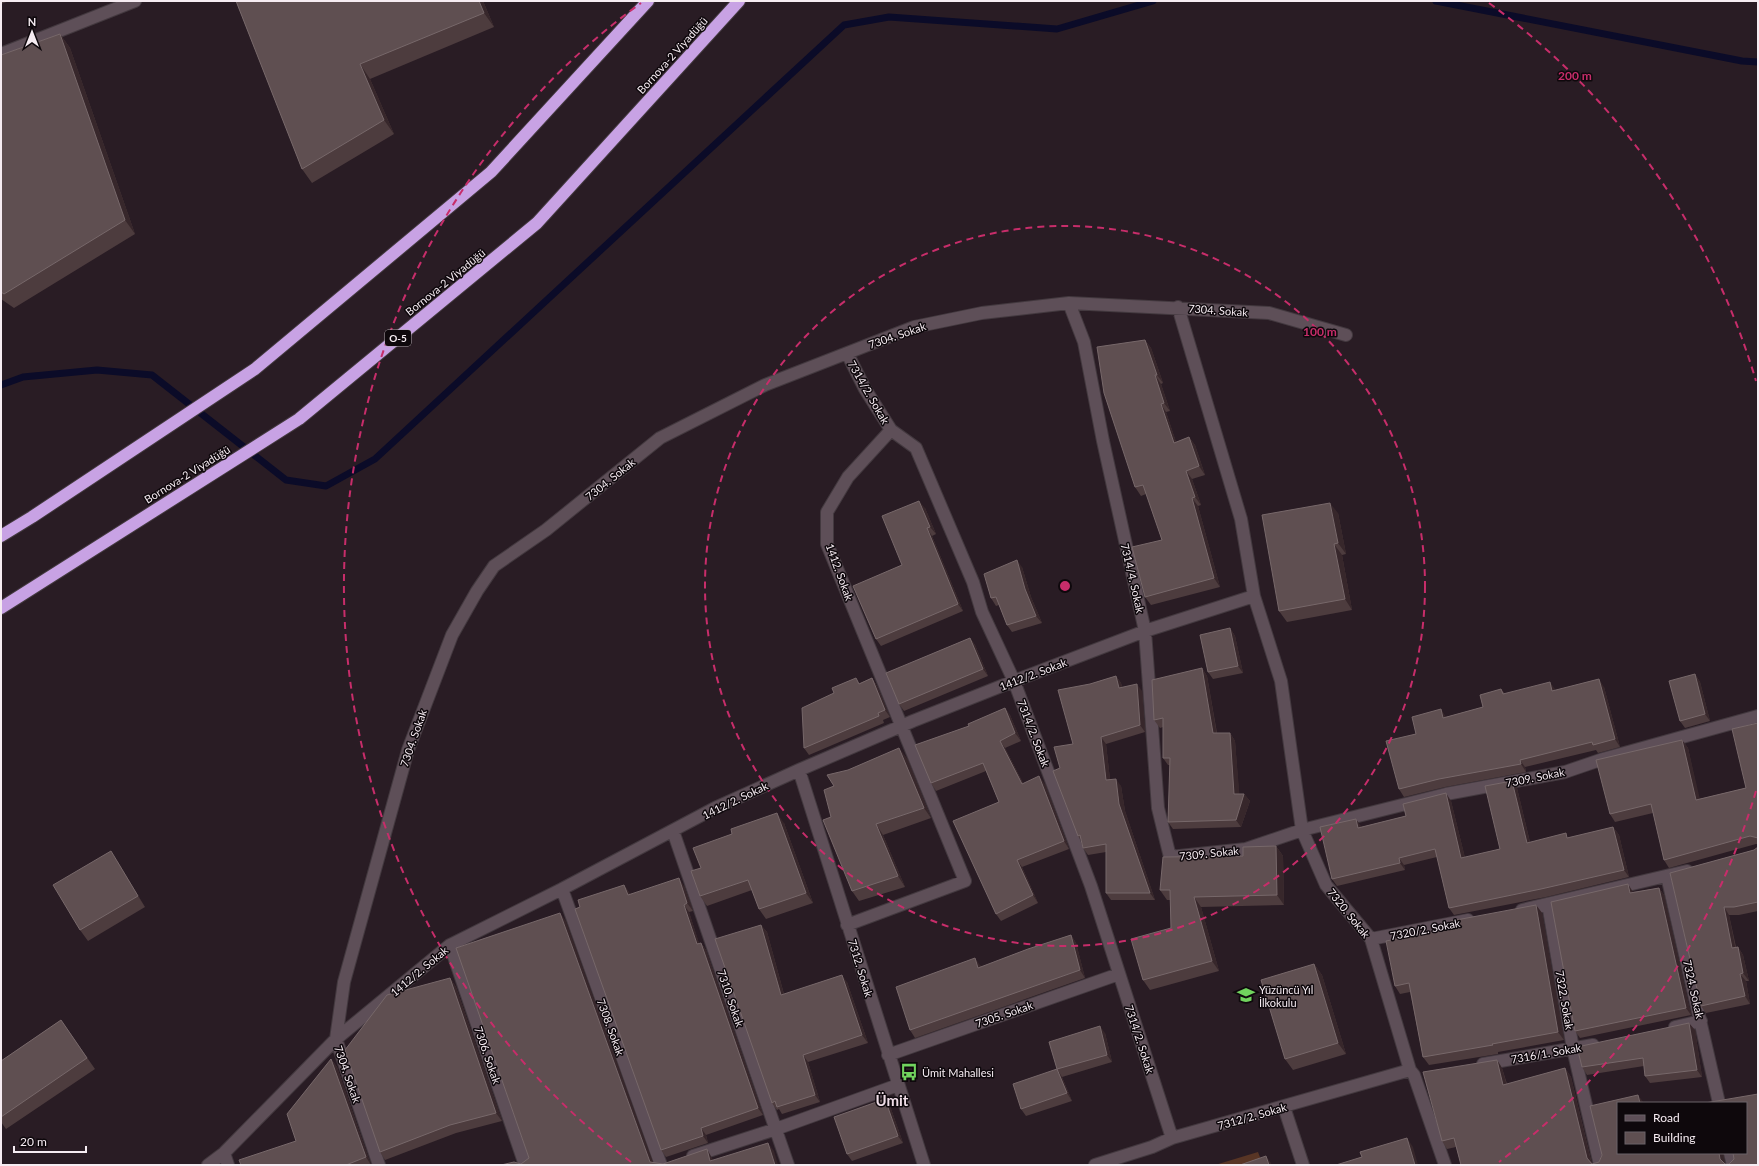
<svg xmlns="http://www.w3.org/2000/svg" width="1759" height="1166" font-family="Lato,sans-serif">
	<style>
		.green { fill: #583525 }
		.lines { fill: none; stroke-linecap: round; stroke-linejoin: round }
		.stream { stroke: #0b0b28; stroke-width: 7 }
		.minor-casing { stroke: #43393f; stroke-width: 14 }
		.highway-casing { stroke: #43393f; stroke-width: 14 }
		.minor { stroke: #5e4f58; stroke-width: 12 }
		.highway { stroke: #c8a2e4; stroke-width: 12 }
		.wall { fill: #4d3c3e }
		.shaded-wall { fill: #37272b }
		.building { fill: #5f4f51; stroke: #77686a }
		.ring { fill: none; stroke: #c72d6a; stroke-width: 2; stroke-dasharray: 7 5 }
		.labels { text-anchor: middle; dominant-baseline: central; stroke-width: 3; stroke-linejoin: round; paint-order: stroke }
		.shield { fill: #0e080c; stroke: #b0a8ad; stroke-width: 1 }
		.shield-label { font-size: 10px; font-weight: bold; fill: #f6ecf2 }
		.street-label { font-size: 11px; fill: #f6ecf2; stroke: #0e080c }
		.poi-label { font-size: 11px; fill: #f6ecf2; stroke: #0e080c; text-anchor: start }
		.district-label { font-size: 15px; font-weight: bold; fill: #efdde7; stroke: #0e080c }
		.centre { fill: #c72d6a; stroke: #0e080c; stroke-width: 2 }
		.ring-label { font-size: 12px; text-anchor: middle; font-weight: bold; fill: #c72d6a; stroke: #0e080c; stroke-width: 3; stroke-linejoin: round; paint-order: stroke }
	</style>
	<rect width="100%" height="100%" fill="#291c24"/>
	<path class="green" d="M1258 1152 1263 1165H1215Z"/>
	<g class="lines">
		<path class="stream" d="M1436 1 1742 61 1758 62
			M1 385 23 377 97 370 152 375 286 480 326 486 375 459 844 25 889 17 1057 29 1153 1"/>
		<g class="minor-casing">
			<path id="minor" d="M1 54 135 1
				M1069 303 1084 342 1103 441 1145 631 1158 808 1170 857 1246 849 1302 830 1446 794 1565 772 1603 759 1758 716
				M1178 307 1241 519 1254 596
				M847 353 865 389 891 430 916 448 973 582 982 612 1014 681 1091 886 1172 1138
				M799 770 924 1165
				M673 831 788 1165
				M1667 876 1719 1103
				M562 889 661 1165
				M1548 904 1573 1049 1600 1165
				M1522 910 1687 871
				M847 925 965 881 827 544V512L848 477 891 430
				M1371 939 1468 920
				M450 945 525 1165
				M1675 1027 1701 1021
				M888 1055 1119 974
				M1483 1064 1593 1045
				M1284 1107 1303 1165
				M224 1153 228 1165
				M1730 1153 1733 1165
				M693 1156 776 1129 898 1085
				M208 1165 224 1153 336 1039 450 945 562 889 715 808 799 770 913 721 1014 681 1145 631 1254 596 1281 681 1302 830 1326 885 1371 939 1410 1070 1414 1075 1445 1165
				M379 1165 336 1039 344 982 408 750 452 635 477 591 494 566 546 530 660 438 765 385 914 327 982 313 1069 303 1269 313 1346 335
				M1095 1165 1152 1147 1172 1138 1410 1070"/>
		</g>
		<g class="highway-casing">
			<path id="highway" d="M1 536 32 517 255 369 491 172 648 1
				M1 608 299 419 537 223 739 1"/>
		</g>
		<use href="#minor" class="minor"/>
		<use href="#highway" class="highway"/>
	</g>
	<path class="wall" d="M1 1H9L1 4Z
		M236 1H483L494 27 370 79 394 134 312 183 302 169Z
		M60 34 70 48 135 234 14 308 1 299V55Z
		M1145 340 1151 348 1163 383 1161 384 1170 411 1166 412 1176 442 1189 437 1195 445 1205 475 1192 479 1201 505 1198 506 1220 587 1151 605 1145 597 1162 540 1146 494 1141 496 1135 487Z
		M925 508 936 534 932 536 963 611 881 646 876 639 902 565Z
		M1338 513 1346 554 1342 555 1352 610 1287 622 1279 611Z
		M1022 567 1031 597 1042 623 1012 632 1007 625 999 605 996 606 991 598Z
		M1230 628 1235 636 1243 673 1213 679 1208 672Z
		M970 638 975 645 988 676 904 711 899 704Z
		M1202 668 1207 676 1217 733H1230L1235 741 1239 794H1244L1250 801 1241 827 1173 829 1168 822 1170 765H1168L1163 758V727L1160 728 1154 720Z
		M1695 674 1700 682 1710 721 1685 728 1680 721Z
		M1116 676 1121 683 1122 687 1142 691 1145 732 1106 744 1110 780 1121 786 1125 811 1155 900H1111L1106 893V852L1088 855 1083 848 1081 840 1078 836 1060 768 1073 744 1090 684Z
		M872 678 877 686 890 717 883 720 884 723 809 755 804 748 860 683Z
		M1604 687 1620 747 1598 753 1596 750 1525 767 1526 772 1445 787 1404 797 1399 789 1416 734 1446 717 1483 707 1501 689 1505 694 1555 689V691Z
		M1005 708 1010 715 1021 741 1005 748 1023 783 1045 784 1069 849 1022 867 1038 903 1001 921 996 914 999 802 986 771 936 791 931 783 969 726Z
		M1758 723V844H1756L1669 868 1664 860 1653 813 1615 822 1610 814 1682 740 1688 748 1699 799 1746 788Z
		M907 758 931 818 883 835 905 887 859 901 852 891 831 817Z
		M1512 781 1517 788 1530 842 1569 838 1613 827 1619 835 1629 877 1546 897 1454 915 1449 908 1437 857 1404 865 1405 870 1337 886 1332 879 1361 826V827L1406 816 1451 801 1465 858 1500 849Z
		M784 823 813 903 766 919 759 909 752 890 707 906 700 896 701 868Z
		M1276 846 1283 856 1284 905 1201 907 1219 971 1150 990 1143 980 1171 928V900H1167L1160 890 1243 856Z
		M1758 847V911L1739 915H1729L1736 947H1738L1743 955 1749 981H1746L1750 1004 1706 1013 1701 1006 1670 873 1754 850Z
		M118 862 145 907 88 941 80 930Z
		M624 885 630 894 684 886 693 911 689 912 699 944 701 943 706 950 763 1115 706 1135 708 1143 666 1157 661 1150 580 907Z
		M1659 888 1664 895 1691 1015 1580 1038 1575 1031 1633 892Z
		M1536 905 1542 913 1564 1040 1498 1052V1054L1429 1065 1423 1057 1410 992 1400 994 1395 986 1453 928Z
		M761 925 767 932 784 994 847 982 868 1043 808 1062 820 1102 782 1114 779 1109 777 1110 772 1103Z
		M1071 935 1076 943 1085 978 915 1038 910 1030 980 965 981 967Z
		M1314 964 1322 975 1346 1054 1293 1070 1285 1059Z
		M450 978 456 987 502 1121 456 1133 385 1160 380 1152Z
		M61 1020 95 1069 6 1129 1 1122V1061Z
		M1695 1030 1702 1077 1650 1083 1645 1076 1644 1066 1587 1075 1582 1067Z
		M1105 1033 1112 1062 1062 1077 1072 1101 1026 1116 1021 1109 1057 1069Z
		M331 1059 337 1067 371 1165H241L296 1141Z
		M1497 1060 1502 1068 1507 1084 1565 1068 1571 1077 1592 1164 1599 1162 1618 1103 1723 1153 1725 1164H1729L1734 1159 1758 1165H1461L1456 1147 1447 1149 1442 1141Z
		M890 1106 903 1143 852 1161 847 1154Z"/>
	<path class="shaded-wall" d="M479 1H483L494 27 484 13Z
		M60 34 70 48 135 234 125 220Z
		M360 64 370 79 394 134 384 120Z
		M1145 340 1151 348 1163 383 1157 375Z
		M1155 375 1161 384 1170 411 1164 403Z
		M1161 404 1166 412 1179 451 1174 443Z
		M1189 437 1195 445 1205 475 1199 466Z
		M1186 471 1192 479 1201 505 1195 497Z
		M1192 498 1198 506 1220 587 1214 578Z
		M919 501 925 508 936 534 930 527Z
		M1330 503 1338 513 1346 554 1338 543Z
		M927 528 932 536 963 611 958 604Z
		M1334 544 1342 555 1352 610 1345 599Z
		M1017 560 1022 567 1031 597 1042 623 1036 616 1025 589Z
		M1230 628 1235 636 1243 673 1238 666Z
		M970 638 975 645 988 676 983 669Z
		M1202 668 1207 676 1218 741 1213 733Z
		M1695 674 1700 682 1710 721 1705 714Z
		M1116 676 1121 683 1124 695 1119 688Z
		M872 678 877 686 890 717 885 710Z
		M1599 679 1604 687 1620 747 1615 739Z
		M1550 682 1555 689 1557 699 1552 691Z
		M1137 684 1142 691 1145 732 1140 725Z
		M1005 708 1010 715 1021 741 1015 733Z
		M1441 709 1446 717 1448 725 1443 718Z
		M1230 733 1235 741 1240 801 1234 794Z
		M1101 737 1106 744 1111 788 1106 780Z
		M1682 740 1688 748 1702 808 1696 800Z
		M1000 741 1005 748 1027 791 1022 784Z
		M899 748 907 758 931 818 924 808Z
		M1520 760 1525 767 1526 772 1521 764Z
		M1039 776 1045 784 1069 849 1064 841Z
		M1116 779 1121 786 1125 811 1155 900 1150 893 1119 804Z
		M1512 781 1517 788 1532 851 1527 843Z
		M1446 793 1451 801 1467 866 1461 858Z
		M1244 794 1250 801 1241 827 1236 820Z
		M777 813 784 823 813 903 806 893Z
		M1356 819 1361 826 1363 835 1358 828Z
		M876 824 883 835 905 887 898 876Z
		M1613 827 1619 835 1629 877 1624 870Z
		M1276 846 1283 856 1284 905 1277 895Z
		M111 851 118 862 145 907 138 896Z
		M1399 858 1404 865 1405 870 1400 863Z
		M1017 860 1022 867 1038 903 1033 895Z
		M679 878 684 886 693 911 687 903Z
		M1628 884 1633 892 1635 900 1630 893Z
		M624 885 629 892 633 902 628 895Z
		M1659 888 1664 895 1691 1015 1686 1008Z
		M1194 897 1201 907 1219 971 1212 961Z
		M684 905 689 912 702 952 697 944Z
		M1536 905 1542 913 1564 1040 1558 1032Z
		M1724 907 1729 915 1737 956 1732 948Z
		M560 913 566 921 654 1165 650 1162Z
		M761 925 767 932 786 1002 781 995Z
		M1071 935 1076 943 1085 978 1080 970Z
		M701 943 706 950 763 1115 758 1108Z
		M1738 947 1743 955 1749 981 1743 973Z
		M975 958 980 965 983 976 978 968Z
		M1314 964 1322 975 1346 1054 1338 1043Z
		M1740 974 1746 981 1750 1004 1745 996Z
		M842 975 847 982 868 1043 862 1035Z
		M450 978 456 987 502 1121 496 1113Z
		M1689 1023 1695 1030 1702 1077 1697 1070Z
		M1100 1026 1105 1033 1112 1062 1107 1055Z
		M803 1055 808 1062 820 1102 815 1095Z
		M331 1059 337 1067 371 1165 366 1157Z
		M1497 1060 1502 1068 1509 1093 1503 1085Z
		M1565 1068 1571 1077 1592 1165 1587 1158Z
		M1057 1069 1062 1077 1072 1101 1067 1093Z
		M1638 1095 1644 1103H1640Z
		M885 1099 890 1106 903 1143 898 1136Z
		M701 1128 706 1135 708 1143 703 1136Z
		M1407 1138 1413 1147 1418 1165H1415Z
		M768 1143 774 1151 778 1165H775Z
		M707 1149 712 1158 715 1165 710 1161Z
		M1719 1153H1723L1725 1165 1720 1159Z
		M1266 1156 1271 1163V1165H1269Z"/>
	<path class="building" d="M236 1H479L484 13 360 64 384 120 302 169Z
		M60 34 125 220 4 294 1 292V55Z
		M1145 340 1157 375H1155L1164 403 1161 404 1174 443 1189 437 1199 466 1186 471 1195 497 1192 498 1214 578 1145 597 1132 547 1162 540 1143 485 1135 487 1104 393 1097 347Z
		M919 501 930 527 927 528 958 604 876 639 853 586 902 565 882 516Z
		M1330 503 1338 543 1334 544 1345 599 1279 611 1262 515Z
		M1017 560 1025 589 1036 616 1007 625 996 597 991 598 984 574Z
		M1230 628 1238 666 1208 672 1200 635Z
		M970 638 983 669 899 704 886 673Z
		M1202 668 1213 733H1230L1234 794H1244L1236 820 1168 822 1170 758H1163V718L1154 720 1152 680Z
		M1695 674 1705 714 1680 721 1669 681Z
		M1116 676 1119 688 1137 684 1140 725 1101 737 1106 780 1116 779 1119 804 1150 893H1106V844L1083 848 1080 835 1078 836 1053 771 1060 768 1054 747 1073 744 1058 690 1090 684Z
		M856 678 859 684 872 678 885 710 878 713 879 716 804 748 802 708 834 693 832 688Z
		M1599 679 1615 739 1593 745 1592 742 1520 760 1521 764 1439 779 1399 789 1386 741 1416 734 1412 717 1441 709 1443 718 1483 707 1480 695 1501 689 1503 694 1550 682 1552 691Z
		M1005 708 1015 733 1000 741 1022 784 1039 776 1064 841 1017 860 1033 895 996 914 953 821 999 802 983 763 931 783 915 745 969 726 968 724Z
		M1758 723V838L1750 836 1664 860 1651 804 1610 814 1596 760 1682 740 1696 800 1746 788 1732 729Z
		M899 748 924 808 876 824 898 876 852 891 823 820 831 817 824 790 834 786 827 775 848 770Z
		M1512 781 1527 843 1566 833 1567 838 1613 827 1624 870 1541 889 1449 908 1435 849 1399 858 1400 863 1332 879 1320 827 1356 819 1358 828 1406 816 1403 804 1446 793 1461 858 1500 849 1485 786Z
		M777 813 806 893 759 909 748 880 700 896 691 871 701 868 693 848 732 834 731 829Z
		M1276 846 1277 895 1194 897 1212 961 1143 980 1131 939 1171 928 1170 890H1160L1163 857 1243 856V847Z
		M1758 847V902L1734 907H1724L1732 948 1738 947 1743 973 1740 974 1745 996 1701 1006 1670 873 1754 850Z
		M111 851 138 896 80 930 53 885Z
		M679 878 687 903 684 905 697 944 701 943 758 1108 701 1128 703 1136 661 1150 575 909 580 907 578 900 624 885 628 895Z
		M1628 884 1630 893 1659 888 1686 1008 1575 1031 1551 902Z
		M1536 905 1558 1032 1492 1044 1493 1045 1423 1057 1409 983 1395 986 1386 941 1453 928 1451 921Z
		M560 913 650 1162 663 1164 707 1149 710 1161 768 1143 775 1165H501L514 1162 521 1164 529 1158 456 948Z
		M761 925 781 995 842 975 862 1035 803 1055 815 1095 777 1107 775 1101 772 1103 715 939Z
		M1071 935 1080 970 910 1030 896 987 975 958 978 968 1028 949Z
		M1314 964 1338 1043 1285 1059 1261 980Z
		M450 978 496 1113 450 1125 380 1152 345 1050 387 995Z
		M61 1020 87 1058 1 1117V1061Z
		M1689 1023 1697 1070 1645 1076 1643 1058 1582 1067 1577 1047Z
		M1100 1026 1107 1055 1057 1069 1049 1042Z
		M331 1059 366 1157 346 1165H241L239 1160 296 1141 287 1114Z
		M1497 1060 1503 1085 1565 1068 1587 1158 1592 1164 1599 1162 1602 1155 1590 1106 1638 1095 1640 1103H1618V1153H1719L1720 1159 1725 1164H1729L1734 1159 1733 1153H1746V1103H1705L1758 1094V1165H1461L1454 1138 1442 1141 1423 1072Z
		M1057 1069 1067 1093 1021 1109 1013 1084Z
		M885 1099 898 1136 847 1154 834 1117Z
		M1407 1138 1415 1165H1336L1362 1157 1360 1152Z
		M1266 1156 1269 1165H1240Z"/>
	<g class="ring">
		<circle cx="1065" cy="586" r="360"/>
		<path d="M1756 791A721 721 0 0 1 1499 1162M631 1162A721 721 0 0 1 641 3M1489 3A721 721 0 0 1 1756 381"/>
	</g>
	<defs>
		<g id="school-bare" transform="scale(1.38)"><path d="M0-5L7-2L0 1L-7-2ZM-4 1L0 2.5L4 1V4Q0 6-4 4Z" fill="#71d35e" stroke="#0e080c" stroke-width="2.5" paint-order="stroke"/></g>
		<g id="bus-bare" transform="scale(1.38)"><path d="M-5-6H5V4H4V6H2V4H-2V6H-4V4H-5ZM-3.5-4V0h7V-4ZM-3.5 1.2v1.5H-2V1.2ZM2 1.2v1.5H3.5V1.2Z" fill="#71d35e" stroke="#0e080c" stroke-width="2.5" paint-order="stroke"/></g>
	</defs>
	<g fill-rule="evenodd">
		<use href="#school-bare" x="1246" y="995"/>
		<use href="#bus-bare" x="909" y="1072"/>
	</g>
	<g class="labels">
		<rect class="shield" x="385" y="330" width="26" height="16" rx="3"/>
		<g class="shield-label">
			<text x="398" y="338">O-5</text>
		</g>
		<g class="street-label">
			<text transform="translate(672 55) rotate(-48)">Bornova-2 Viyadüğü</text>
			<text transform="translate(445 282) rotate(-39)">Bornova-2 Viyadüğü</text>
			<text transform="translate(1218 310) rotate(4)">7304. Sokak</text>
			<text transform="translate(897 335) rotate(-19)">7304. Sokak</text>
			<text transform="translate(869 392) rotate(60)">7314/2. Sokak</text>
			<text transform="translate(187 474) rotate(-32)">Bornova-2 Viyadüğü</text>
			<text transform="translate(610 479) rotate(-39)">7304. Sokak</text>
			<text transform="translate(840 572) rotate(70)">1412. Sokak</text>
			<text transform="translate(1133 578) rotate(77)">7314/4. Sokak</text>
			<text transform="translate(1033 674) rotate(-21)">1412/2. Sokak</text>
			<text transform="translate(1034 733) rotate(69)">7314/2. Sokak</text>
			<text transform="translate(413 738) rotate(-71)">7304. Sokak</text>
			<text transform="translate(1535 777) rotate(-11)">7309. Sokak</text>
			<text transform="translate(735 800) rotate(-26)">1412/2. Sokak</text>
			<text transform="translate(1209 853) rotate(-6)">7309. Sokak</text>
			<text transform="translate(1349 913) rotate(51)">7320. Sokak</text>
			<text transform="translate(1425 929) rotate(-11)">7320/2. Sokak</text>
			<text transform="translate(861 968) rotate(73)">7312. Sokak</text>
			<text transform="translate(419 971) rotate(-40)">1412/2. Sokak</text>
			<text transform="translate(1694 989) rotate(77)">7324. Sokak</text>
			<text transform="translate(731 998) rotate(71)">7310. Sokak</text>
			<text transform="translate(1565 1000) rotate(80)">7322. Sokak</text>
			<text transform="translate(1004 1014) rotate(-19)">7305. Sokak</text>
			<text transform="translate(611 1027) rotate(70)">7308. Sokak</text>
			<text transform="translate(1140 1039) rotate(72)">7314/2. Sokak</text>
			<text transform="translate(1546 1053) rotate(-10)">7316/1. Sokak</text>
			<text transform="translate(488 1055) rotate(71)">7306. Sokak</text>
			<text transform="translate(348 1074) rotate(71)">7304. Sokak</text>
			<text transform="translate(1252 1116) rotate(-16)">7312/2. Sokak</text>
		</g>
		<g class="poi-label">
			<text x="1259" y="989">Yüzüncü Yıl<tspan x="1259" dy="13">İlkokulu</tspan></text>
			<text x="922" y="1072">Ümit Mahallesi</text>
		</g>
		<g class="district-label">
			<text x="892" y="1100">Ümit</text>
		</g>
	</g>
	<circle cx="1065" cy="586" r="6" class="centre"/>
	<g class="ring-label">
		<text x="1575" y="80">200 m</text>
		<text x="1320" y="336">100 m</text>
	</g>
	<rect width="1759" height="1166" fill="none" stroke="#f6ecf2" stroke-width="4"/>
	<rect x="1617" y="1102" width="130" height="52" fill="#0e080c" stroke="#6b6368"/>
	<rect x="1625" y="1115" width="20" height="6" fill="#5e4f58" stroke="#6b6368"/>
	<text x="1653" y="1122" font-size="12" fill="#f6ecf2">Road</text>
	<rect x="1625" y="1132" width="20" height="12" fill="#5f4f51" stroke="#6b6368"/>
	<text x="1653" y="1142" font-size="12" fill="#f6ecf2">Building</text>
	<g transform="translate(32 32)" stroke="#0e080c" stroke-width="3" paint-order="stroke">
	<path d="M0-3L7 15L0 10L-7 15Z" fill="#f6ecf2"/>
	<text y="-6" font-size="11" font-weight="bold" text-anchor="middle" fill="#f6ecf2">N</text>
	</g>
	<path d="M14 1146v6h72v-6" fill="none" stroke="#f6ecf2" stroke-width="2"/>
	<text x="20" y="1146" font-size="12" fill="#f6ecf2" stroke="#0e080c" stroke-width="3" paint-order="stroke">20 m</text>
</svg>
